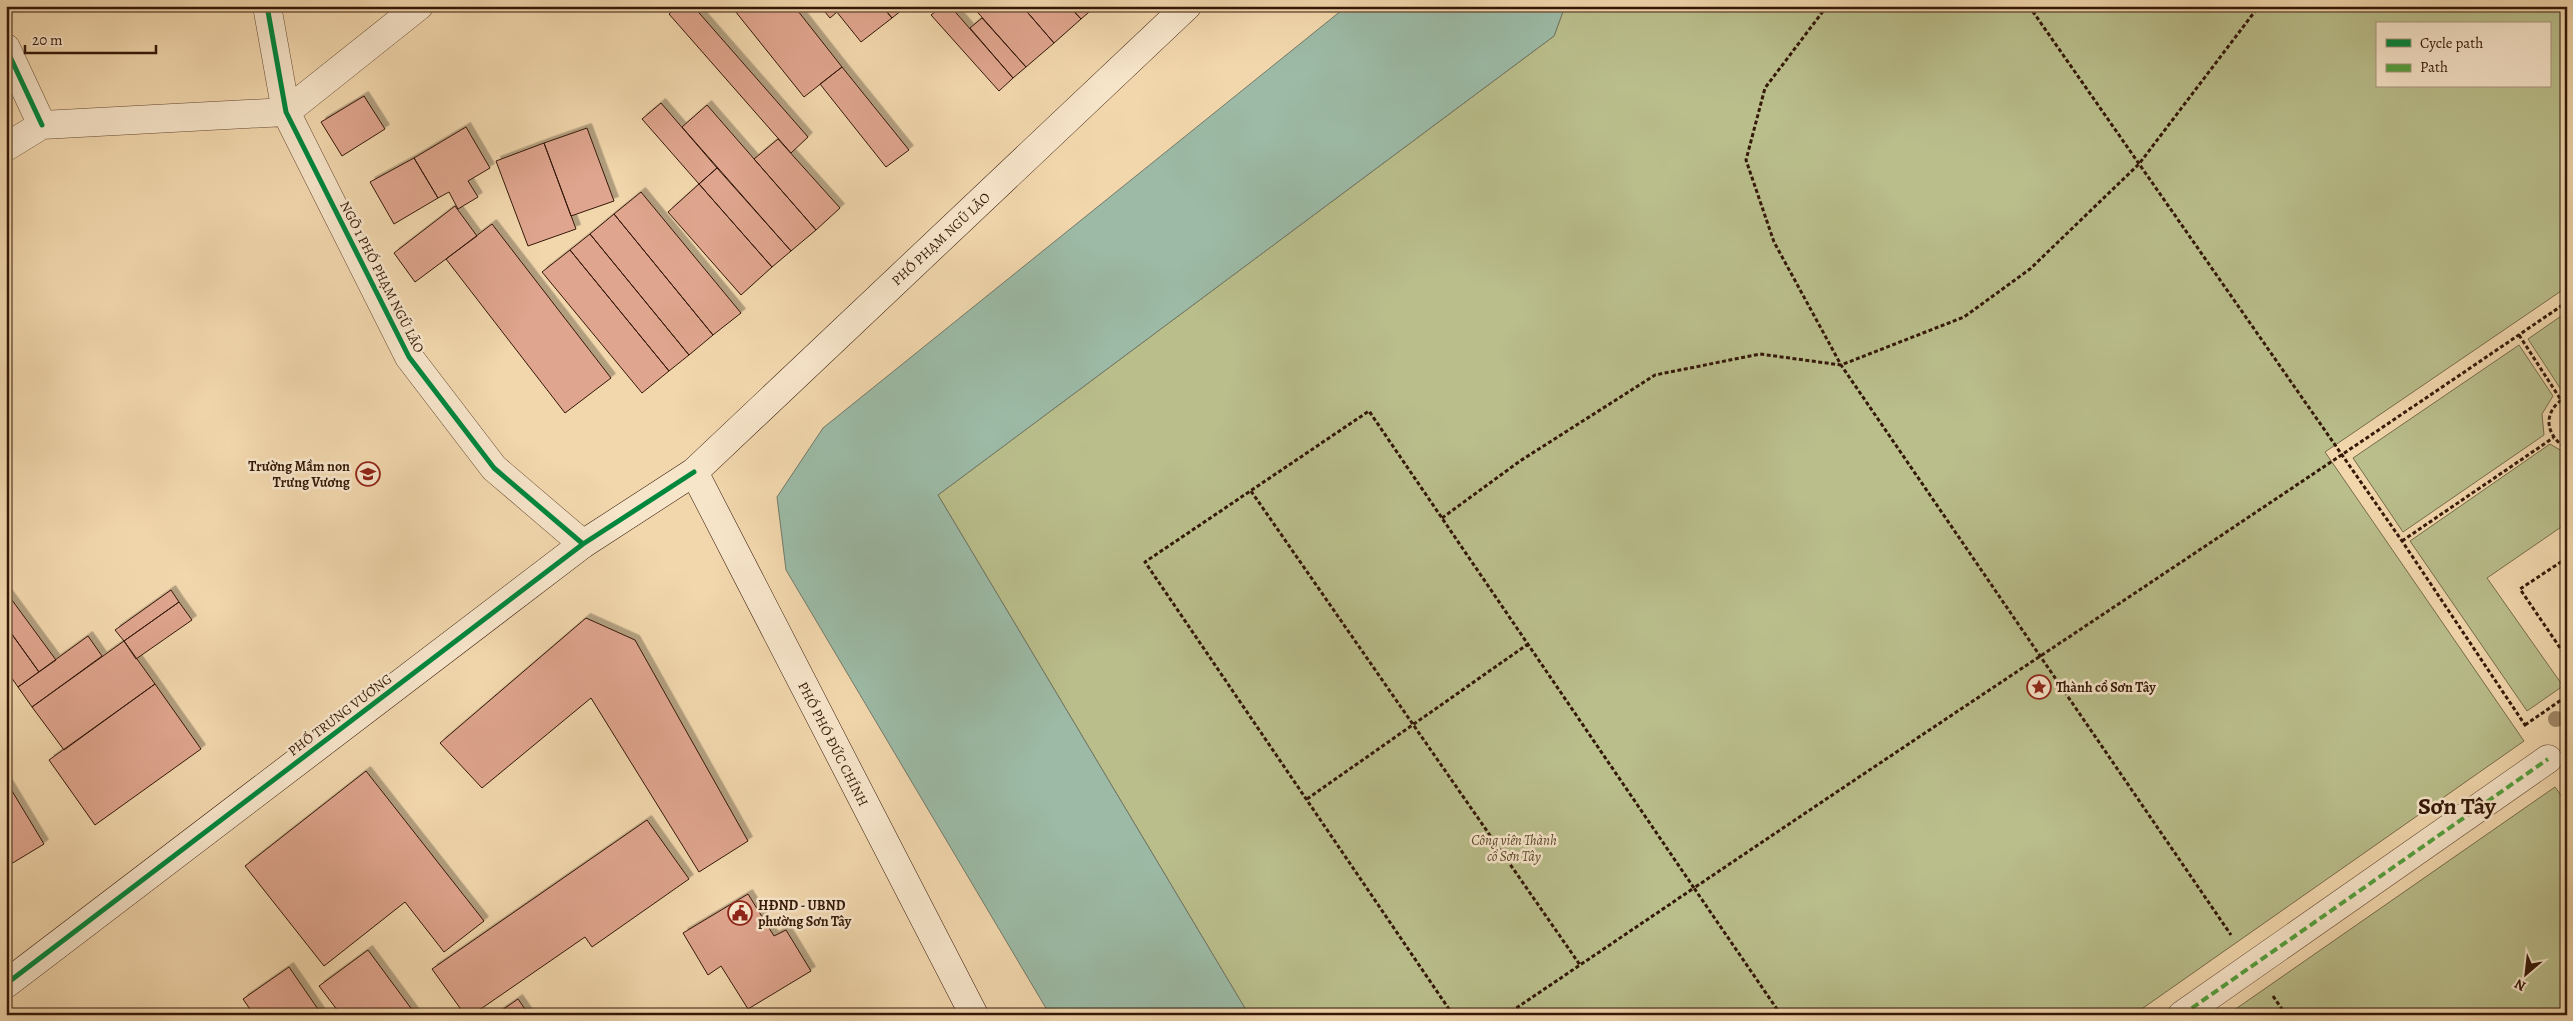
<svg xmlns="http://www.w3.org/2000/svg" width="2573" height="1021" font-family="Alegreya,serif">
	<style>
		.green { fill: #b9be8b; stroke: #766b4a; fill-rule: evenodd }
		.water { fill: #9cbaa6; stroke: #727967 }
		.building { fill: #dfa58e; stroke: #341808; filter: url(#shadow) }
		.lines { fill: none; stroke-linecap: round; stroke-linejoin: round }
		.street-casing { stroke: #644831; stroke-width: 29 }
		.secondary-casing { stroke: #341808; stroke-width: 29 }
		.path { stroke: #341808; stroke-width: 3; stroke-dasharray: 4 2.5; stroke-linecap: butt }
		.street { stroke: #f7e5ca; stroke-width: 28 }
		.secondary { stroke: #f7e5ca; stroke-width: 28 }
		.quiet { stroke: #53a13e; stroke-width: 4; stroke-dasharray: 8 4; stroke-linecap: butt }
		.cycleway-casing { stroke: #f7e5ca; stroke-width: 8 }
		.cycleway { stroke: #00873e; stroke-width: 5 }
		.tree { fill: #a08968 }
		.labels { text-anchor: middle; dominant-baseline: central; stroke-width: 5; stroke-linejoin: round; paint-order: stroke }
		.street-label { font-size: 14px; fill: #341808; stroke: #f7e5ca }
		.poi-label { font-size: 14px; font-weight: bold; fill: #341808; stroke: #f7e5ca; text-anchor: start }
		.park-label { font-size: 14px; font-style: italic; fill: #5c4a2f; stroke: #f7e5ca }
		.town-label { font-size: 24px; font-weight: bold; fill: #341808; stroke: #f7e5ca }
	</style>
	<defs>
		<filter id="shadow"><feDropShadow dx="4.5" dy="-4.5" stdDeviation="0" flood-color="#0004"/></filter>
	</defs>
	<rect width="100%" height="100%" fill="#f2d7ad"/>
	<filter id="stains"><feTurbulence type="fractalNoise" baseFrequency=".004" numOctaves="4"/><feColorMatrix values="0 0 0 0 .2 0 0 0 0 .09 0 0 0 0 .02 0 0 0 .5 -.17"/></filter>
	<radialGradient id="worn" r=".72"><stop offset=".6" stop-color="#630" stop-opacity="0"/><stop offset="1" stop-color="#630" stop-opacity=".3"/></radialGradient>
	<path class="green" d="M1565 6H2567V287L2325 452 2524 741 2133 1015H1249L938 495 1554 36ZM2377 24H2549V86H2377Z
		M2567 312V390L2562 391 2528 339Z
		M2519 345 2553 396 2542 414 2544 435 2403 532 2353 458Z
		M2550 444 2567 454V523L2487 578 2563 686 2527 711 2410 541Z
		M2555 787 2567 804V1015H2227Z"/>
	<path class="water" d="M1347 6H1565L1554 36 938 495 1249 1015H1050L786 570 777 497 823 428Z"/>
	<path class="building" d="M678 6H693L808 137 791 153 669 14Z
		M731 6H794L842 67 804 97Z
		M820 6H832L837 12 830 18Z
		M832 6H882L892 18 861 42Z
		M882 6H907L892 18Z
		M942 6H950L1013 78 999 91 931 15Z
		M972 6H1022L1054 43 1026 67Z
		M1022 6H1069L1081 19 1054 43Z
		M1069 6H1096L1081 19Z
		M982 18 1026 67 1013 78 970 28Z
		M842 67 909 150 886 167 820 84Z
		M364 96 385 129 342 156 321 122Z
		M661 103 717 168 699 184 642 119Z
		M707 105 816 230 791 251 682 127Z
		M466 127 490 168 468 181 478 197 458 209 449 192 438 198 414 158Z
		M587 128 614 201 571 216 544 143Z
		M778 139 840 208 816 230 754 159Z
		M544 143 576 229 528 246 496 161Z
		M414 158 438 198 394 224 370 182Z
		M717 168 791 251 772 267 699 184Z
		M699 184 772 267 741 295 668 212Z
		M641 192 741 313 713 335 614 214Z
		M455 206 477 236 415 282 394 253Z
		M614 214 713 335 689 355 590 234Z
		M492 224 611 378 565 413 446 259Z
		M590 234 689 355 669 371 570 250Z
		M570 250 669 371 642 393 542 272Z
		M171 590 179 602 124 641 115 630Z
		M6 592 56 660 39 672 6 626Z
		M179 602 192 620 136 659 124 641Z
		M586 618 635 640 748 841 699 872 591 698 482 788 440 743Z
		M6 626 39 672 18 687 6 670Z
		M88 636 102 656 32 707 18 687Z
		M124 641 155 684 64 750 32 707Z
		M155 684 201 749 95 825 49 760Z
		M366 771 484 921 444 952 405 902 324 966 245 866Z
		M6 781 44 844 6 867Z
		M647 820 689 879 592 947 585 937 472 1015H465L432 969Z
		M748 894 774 936 786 930 811 971 748 1009 721 966 708 975 683 933Z
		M368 950 416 1015H341L319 986Z
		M289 967 322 1015H254L243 999Z
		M518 999 529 1015H495Z"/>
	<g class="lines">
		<g class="street-casing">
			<path id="street" d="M267 6 286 112 409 357 494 468 583 544
				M6 48 42 125
				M286 112 419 6
				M6 147 42 125 286 112
				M2182 1015 2548 759"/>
		</g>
		<g class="secondary-casing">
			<path id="secondary" d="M694 472 974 1015
				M6 984 583 544 694 472 1187 6"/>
		</g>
		<path class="path" d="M1827 6 1765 88 1746 160 1774 242 1841 365 2231 935
			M2029 6 2402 541 2527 728
			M2519 335 2561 400
			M2567 397C2542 409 2544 436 2567 448
			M1251 491 1580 965
			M1442 518 1520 461 1655 375 1760 354 1841 365 1964 317 2030 269 2139 164 2259 6
			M2402 541 2553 438
			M2567 558 2520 589 2567 658
			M2525 725 2567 696
			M1307 799 1528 644
			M2273 996 2286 1015
			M1453 1015 1145 562 1369 411 1694 888 1506 1015
			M1781 1015 1694 888C1984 692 2278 500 2567 302"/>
		<use href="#street" class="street"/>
		<use href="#secondary" class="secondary"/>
		<path class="quiet" d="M2182 1015 2548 759"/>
		<g class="cycleway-casing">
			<path id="cycleway" d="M267 6 286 112 409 357 494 468 583 544
				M6 48 42 125
				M6 984 583 544 694 472"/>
		</g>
		<use href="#cycleway" class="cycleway"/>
	</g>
	<circle class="tree" cx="2556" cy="719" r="8"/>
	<defs>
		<g id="school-ring" transform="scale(1.25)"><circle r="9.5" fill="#f7e5ca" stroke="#8f2418" stroke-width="1.5"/><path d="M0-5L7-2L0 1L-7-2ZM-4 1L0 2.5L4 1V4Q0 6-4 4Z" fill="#8f2418"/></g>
		<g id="sight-ring" transform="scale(1.25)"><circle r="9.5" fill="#f7e5ca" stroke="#8f2418" stroke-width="1.5"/><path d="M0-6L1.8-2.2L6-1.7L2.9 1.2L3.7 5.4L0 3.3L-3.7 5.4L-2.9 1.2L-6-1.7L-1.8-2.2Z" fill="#8f2418"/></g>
		<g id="civic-ring" transform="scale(1.25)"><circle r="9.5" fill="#f7e5ca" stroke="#8f2418" stroke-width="1.5"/><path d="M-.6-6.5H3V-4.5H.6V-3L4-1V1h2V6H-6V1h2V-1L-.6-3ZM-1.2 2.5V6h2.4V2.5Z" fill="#8f2418"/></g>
	</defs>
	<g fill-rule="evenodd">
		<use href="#school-ring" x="368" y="474"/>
		<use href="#sight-ring" x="2039" y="687"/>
		<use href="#civic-ring" x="740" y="913"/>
	</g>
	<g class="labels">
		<g class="street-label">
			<text transform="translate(941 239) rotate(-43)">PHỐ PHẠM NGŨ LÃO</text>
			<text transform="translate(382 277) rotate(63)">NGÕ 1 PHỐ PHẠM NGŨ LÃO</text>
			<text transform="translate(340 715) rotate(-37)">PHỐ TRƯNG VƯƠNG</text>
			<text transform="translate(833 744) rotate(63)">PHỐ PHÓ ĐỨC CHÍNH</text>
		</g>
		<g class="poi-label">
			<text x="350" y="466" text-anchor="end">Trường Mầm non<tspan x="350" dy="16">Trưng Vương</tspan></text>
			<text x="2056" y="687">Thành cổ Sơn Tây</text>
			<text x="758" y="905">HĐND - UBND<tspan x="758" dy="16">phường Sơn Tây</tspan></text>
		</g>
		<g class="park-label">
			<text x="1514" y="840">Công viên Thành<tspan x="1514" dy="16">cổ Sơn Tây</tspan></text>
		</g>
		<g class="town-label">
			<text x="2457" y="806">Sơn Tây</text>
		</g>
	</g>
	<rect width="2573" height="1021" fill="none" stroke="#f2d7ad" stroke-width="25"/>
	<rect x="8" y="8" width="2558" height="1006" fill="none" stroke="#341808" stroke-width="2.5"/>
	<rect x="12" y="12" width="2548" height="996" fill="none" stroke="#341808"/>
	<rect x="2376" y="22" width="175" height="65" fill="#f7e5ca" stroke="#a9937c"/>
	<rect x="2386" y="39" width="25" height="8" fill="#00873e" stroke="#a9937c"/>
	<text x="2420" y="48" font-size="15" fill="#341808">Cycle path</text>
	<rect x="2386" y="64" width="25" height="8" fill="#53a13e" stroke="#a9937c"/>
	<text x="2420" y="72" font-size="15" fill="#341808">Path</text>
	<g transform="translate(2526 974) rotate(208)" stroke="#f7e5ca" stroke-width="4" paint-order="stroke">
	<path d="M0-4L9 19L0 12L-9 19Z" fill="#341808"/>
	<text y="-8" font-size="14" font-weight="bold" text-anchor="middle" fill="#341808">N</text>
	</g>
	<path d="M25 45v8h131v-8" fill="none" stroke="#341808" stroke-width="2.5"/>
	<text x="32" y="45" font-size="15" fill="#341808" stroke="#f7e5ca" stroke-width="4" paint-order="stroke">20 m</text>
	<rect width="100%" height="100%" filter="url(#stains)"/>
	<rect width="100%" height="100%" fill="url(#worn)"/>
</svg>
